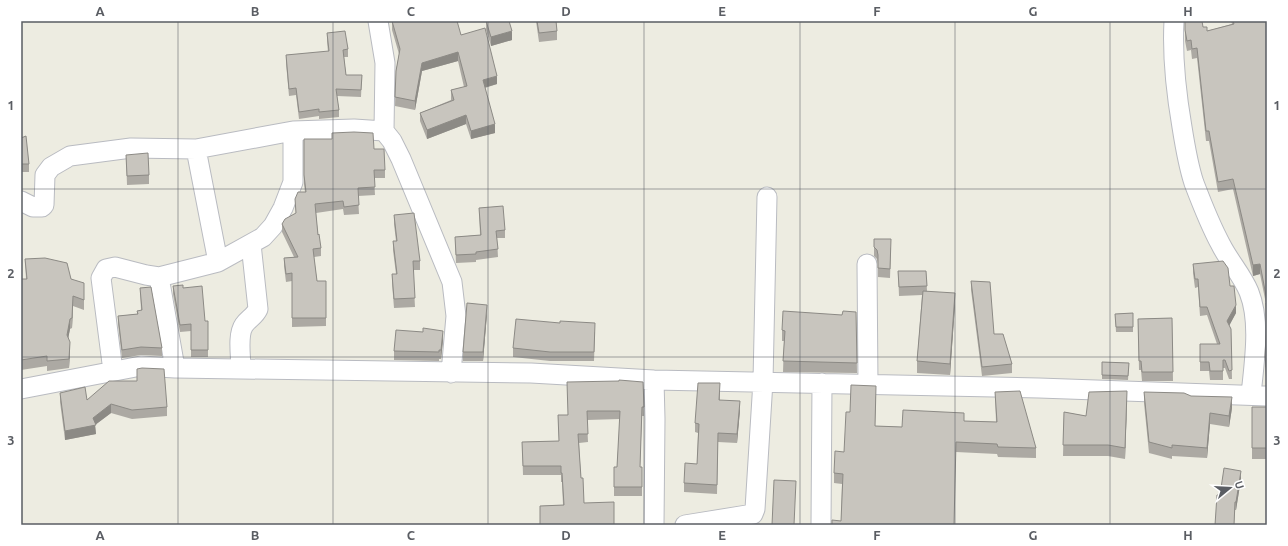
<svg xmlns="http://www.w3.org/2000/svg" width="1288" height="546" font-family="Ubuntu,sans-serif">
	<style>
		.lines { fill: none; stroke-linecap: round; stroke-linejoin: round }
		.minor-casing { stroke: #b9bbc1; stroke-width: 21 }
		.minor { stroke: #fff; stroke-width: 19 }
		.wall { fill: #aca9a3 }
		.shaded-wall { fill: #8c8a85 }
		.building { fill: #c8c5be; stroke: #8c8a85 }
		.grid { fill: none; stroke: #5a5d63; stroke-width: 1; stroke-opacity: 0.55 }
		.neatline { fill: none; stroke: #5a5d63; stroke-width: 1.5 }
		.grid-label { font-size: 13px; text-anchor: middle; font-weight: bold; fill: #5a5d63 }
	</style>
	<rect width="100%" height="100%" fill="#edece1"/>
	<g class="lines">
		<g class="minor-casing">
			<path id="minor" d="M378 21 385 63 384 131 392 141 401 159 452 282 456 316 451 373
				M1174 21C1172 57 1176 92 1182 127 1185 146 1188 165 1194 183 1202 204 1210 225 1221 245 1229 261 1242 275 1249 292 1261 322 1254 363 1251 395
				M196 149 218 262
				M21 201 33 207H42L44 205 45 175 51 167 70 156 131 148 196 149 293 131
				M867 264 868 384
				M175 368 159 277 218 262 263 237 273 226 283 208 293 182V131L354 129 384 131
				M241 369C241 357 237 335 244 325 248 319 255 316 258 309L251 244
				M113 371 101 278 106 269 115 267 146 275 159 277
				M21 389 141 366 175 368 531 373 654 380 1039 388 1267 396
				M654 525 655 419 654 380
				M685 525 753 514 755 509 763 381 767 197
				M821 525 822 383"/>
		</g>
		<use href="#minor" class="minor"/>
	</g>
	<path class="wall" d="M392 21 461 35 497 84 485 88 495 133 471 139 466 124 427 139 420 121V113L451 100V90L464 87 458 61 422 71 415 110 395 106 396 71 399 54 392 30Z
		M486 21 512 40 491 46 486 30Z
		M536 21H556L557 31V40L539 42Z
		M1185 21 1203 27 1207 31 1232 24 1231 21H1267V377H1266L1265 367 1266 325V304L1260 274 1253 276 1233 189 1218 192 1209 141H1206L1197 58 1192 59 1191 50 1187 51 1185 41Z
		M327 33 348 49V57H344L346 75H362L361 97 337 96 339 110V117L319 119V116L299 119 296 95 289 96 286 63V55L328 52 327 41Z
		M21 138 29 164V172H21Z
		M304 139 374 149 385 170V178H374L375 195 358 196 359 214 344 215 343 209 316 213 318 235 321 248V256L314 257 317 281H326V326L292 327V281L286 282 284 266V258L294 257 282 232V224L296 214 295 199 305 192 304 184Z
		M126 155 149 175V184L127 185Z
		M479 208 505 230V238H497L498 257 476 260V262L456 263 455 237 480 235Z
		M394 215 420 261V270H413L415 307 394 308 392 283V274H396L393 250V241H396L394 224Z
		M874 239 891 248 890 278 878 277V264L877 259 874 256Z
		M25 259 71 279 84 300V310L73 306 72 328 70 329 68 338 70 351 69 368 47 371V366L21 370V279H26Z
		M1193 264 1230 286 1236 313 1229 325 1231 329 1232 379H1229L1225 368H1223V380H1210L1209 371H1200V344H1217L1207 315 1200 316 1198 287 1195 288 1193 273Z
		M898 271H926L927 291 955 305 950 375 917 373V361L922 295 899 296Z
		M971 281 994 334 1012 364V373L982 376 971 290Z
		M173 286 183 288 205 321H208V357H191V331L180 332 173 294Z
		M140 288 162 348V356L141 355 122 358 118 324V316L137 314V311L141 310Z
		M856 312 857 373 783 372 784 341H782V330L842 315Z
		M1133 313V332H1116L1115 314Z
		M487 314 483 361H463V352Z
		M1172 318 1173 381H1142L1141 370H1139L1138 319Z
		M595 332 594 361H550L513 357V348Z
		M443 340 441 359H439V361L394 360V351Z
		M1102 362 1129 363 1128 380 1102 379Z
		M137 369 167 407V416L132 419 111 413 95 425 96 434 65 440 60 402V393L87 400 137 381Z
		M643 382 644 416H642L640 467H642V496H614V467H617L620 419 587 420 588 442 579 443 581 478 584 503 614 525H540V506L563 505 562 482H561V475H523L522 442 559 441 558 415H567Z
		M720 392V400L740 410 737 443 718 442 717 494 684 492V483L697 464 698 433 695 432V423Z
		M995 392 1036 448V458L998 457 997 454 956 452 841 521 842 484 834 483V473L844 452 850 412 876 396 875 426 902 427 964 421 996 422Z
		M1144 392 1232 408 1229 427 1210 424 1207 458 1172 456V459L1149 453 1144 403Z
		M1127 402 1125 459 1108 456H1063L1064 412 1086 416Z
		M1252 407H1267V459H1252Z
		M1241 479 1236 510H1235L1234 525H1215L1220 495Z"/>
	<path class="shaded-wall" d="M512 31V40L491 46V37Z
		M458 52V61L422 71 415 110V101L422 63Z
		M497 76V84L483 88V80Z
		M466 115V124L427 139V130Z
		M495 124V133L471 139V131Z
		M1260 264V274L1253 276V265Z
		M955 293V305L950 375V364Z
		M73 296V306L72 328V318Z
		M487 305V314L483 361V352Z
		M1236 305V313L1227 330V321Z
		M70 319V329L67 345V335Z
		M443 331V340L441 359V350Z
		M70 342V351L69 368V359Z
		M1127 391V402L1125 459V448Z
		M1232 397V408L1229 427V416Z
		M740 401V410L737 443V434Z
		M111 404V413L95 425 96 434 65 440V431L93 418Z
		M1210 413V424L1207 458V448Z
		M1241 471V479L1236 510V502Z"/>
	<path class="building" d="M392 21H457L461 35 485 28 497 76 483 80 495 124 471 131 466 115 427 130 420 113 454 100 451 90 467 86 458 52 422 63 415 101 395 97 396 71 400 49Z
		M486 21H509L512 31 491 37Z
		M537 21H556L557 31 539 33Z
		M1185 21H1202L1203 27H1207V31L1234 24 1233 21H1267V301L1260 264 1253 265 1233 179 1218 182 1209 131H1206L1197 48 1192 49 1191 40 1187 41 1185 30Z
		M345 31 348 49 343 50 346 75H362L361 90 336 89 339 110 319 112V109L299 112 296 88 289 89 286 55 329 51 327 33Z
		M354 132 373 133 374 149H384L385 170H374L375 187 358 188 359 205 344 207 343 201 315 204 318 235 319 234 321 248 313 249 317 281H326V318H292V273L286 274 284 258 298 257 282 224 285 219 296 213 295 199 298 192H306L304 175V139H332V133Z
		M26 136 29 164H21V138Z
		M148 153 149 175 127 176 126 155Z
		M503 206 505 230 496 231 498 249 476 252V254L456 255 455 237 481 235 479 208Z
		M414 213 420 261H413L415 298 394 299 392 274H397L393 241H397L394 215Z
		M874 239H891L890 269 878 268V255L877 250 874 247Z
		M45 258 67 263 71 279 84 283V300L73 296 72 318 70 319 67 335 70 342 69 359 47 361V356L21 360V279H27L25 259Z
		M1223 261 1228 268 1230 286H1234L1236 305 1227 321 1231 329 1232 370 1229 371 1225 360H1223V371H1210L1209 362H1200V344H1220L1207 307H1200L1198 279H1195L1193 264Z
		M898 271H926L927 286 899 287Z
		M971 281 990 282 994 334H1003L1012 364 982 367Z
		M183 285V288L202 286 205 321H208V350H191V324L180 325 173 286Z
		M151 287 162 348 141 347 122 350 118 316 138 314 137 311 142 310 140 288Z
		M923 291 955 293 950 364 917 361Z
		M467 303 487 305 483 352H463Z
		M1266 303H1267V367H1266L1265 356 1267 319Z
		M783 311 842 315 843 311 856 312 857 363 783 361 785 331 782 330Z
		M1133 313V327H1116L1115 314Z
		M1172 318 1173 372H1142L1141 361H1139L1138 319Z
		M516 319 560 323V321L595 323 594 352H550L513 348Z
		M423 328 443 331 441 350H439V352L394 351 396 330 423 332Z
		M1102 362 1129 363 1128 376 1102 375Z
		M142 368 164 369 167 407 132 410 111 404 93 418 96 425 65 431 60 393 85 387 87 400 109 381H137V369Z
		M619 380 643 382 644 407H642L640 467H642V487H614V467H617L620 411H587L588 434H578L581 478H583L584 503 614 502V525H540V506L564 505 562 473H561V466H523L522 442 559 441 558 415H568L567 382 619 381Z
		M698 383H720L719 400 740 401 737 434 718 433 717 485 684 483 685 463 697 464 699 424 695 423Z
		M851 385 876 386 875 426 902 427 903 410 964 413V421L997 422 995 392 1020 391 1036 448 998 447 997 444 956 442 954 525H832V520L841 521 843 474 834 473 835 451 844 452 846 412H850Z
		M1127 391 1125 448 1108 445H1063L1064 412 1086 416 1089 392Z
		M1144 392 1184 393 1191 396 1232 397 1229 416 1210 413 1207 448 1172 445V448L1149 442Z
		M1252 407H1267V448H1252Z
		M1224 468 1241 471 1236 502H1235L1234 525H1215L1217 495H1220Z
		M774 480 796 481 794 525H772Z"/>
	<path class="grid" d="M178 21V525M333 21V525M488 21V525M644 21V525M800 21V525M955 21V525M1110 21V525M21 189H1267M21 357H1267"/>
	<rect width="1288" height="546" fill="none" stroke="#ffffff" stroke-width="44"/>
	<g transform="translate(1230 488) rotate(72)" stroke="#ffffff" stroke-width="3" paint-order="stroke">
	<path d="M0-3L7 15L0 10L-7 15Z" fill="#5a5d63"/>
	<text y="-6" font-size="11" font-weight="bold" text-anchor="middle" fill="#5a5d63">U</text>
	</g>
	<rect x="22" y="22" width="1244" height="502" class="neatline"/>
	<g class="grid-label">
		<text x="100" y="16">A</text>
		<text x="255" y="16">B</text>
		<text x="411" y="16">C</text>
		<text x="566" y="16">D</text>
		<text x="722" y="16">E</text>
		<text x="877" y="16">F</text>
		<text x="1033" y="16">G</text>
		<text x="1188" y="16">H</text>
		<text x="11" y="110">1</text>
		<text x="1277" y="110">1</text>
		<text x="11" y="278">2</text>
		<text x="1277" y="278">2</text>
		<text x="11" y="445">3</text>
		<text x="1277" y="445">3</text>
		<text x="100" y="540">A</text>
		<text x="255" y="540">B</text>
		<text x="411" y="540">C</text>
		<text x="566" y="540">D</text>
		<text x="722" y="540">E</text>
		<text x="877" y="540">F</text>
		<text x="1033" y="540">G</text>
		<text x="1188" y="540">H</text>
	</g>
</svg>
